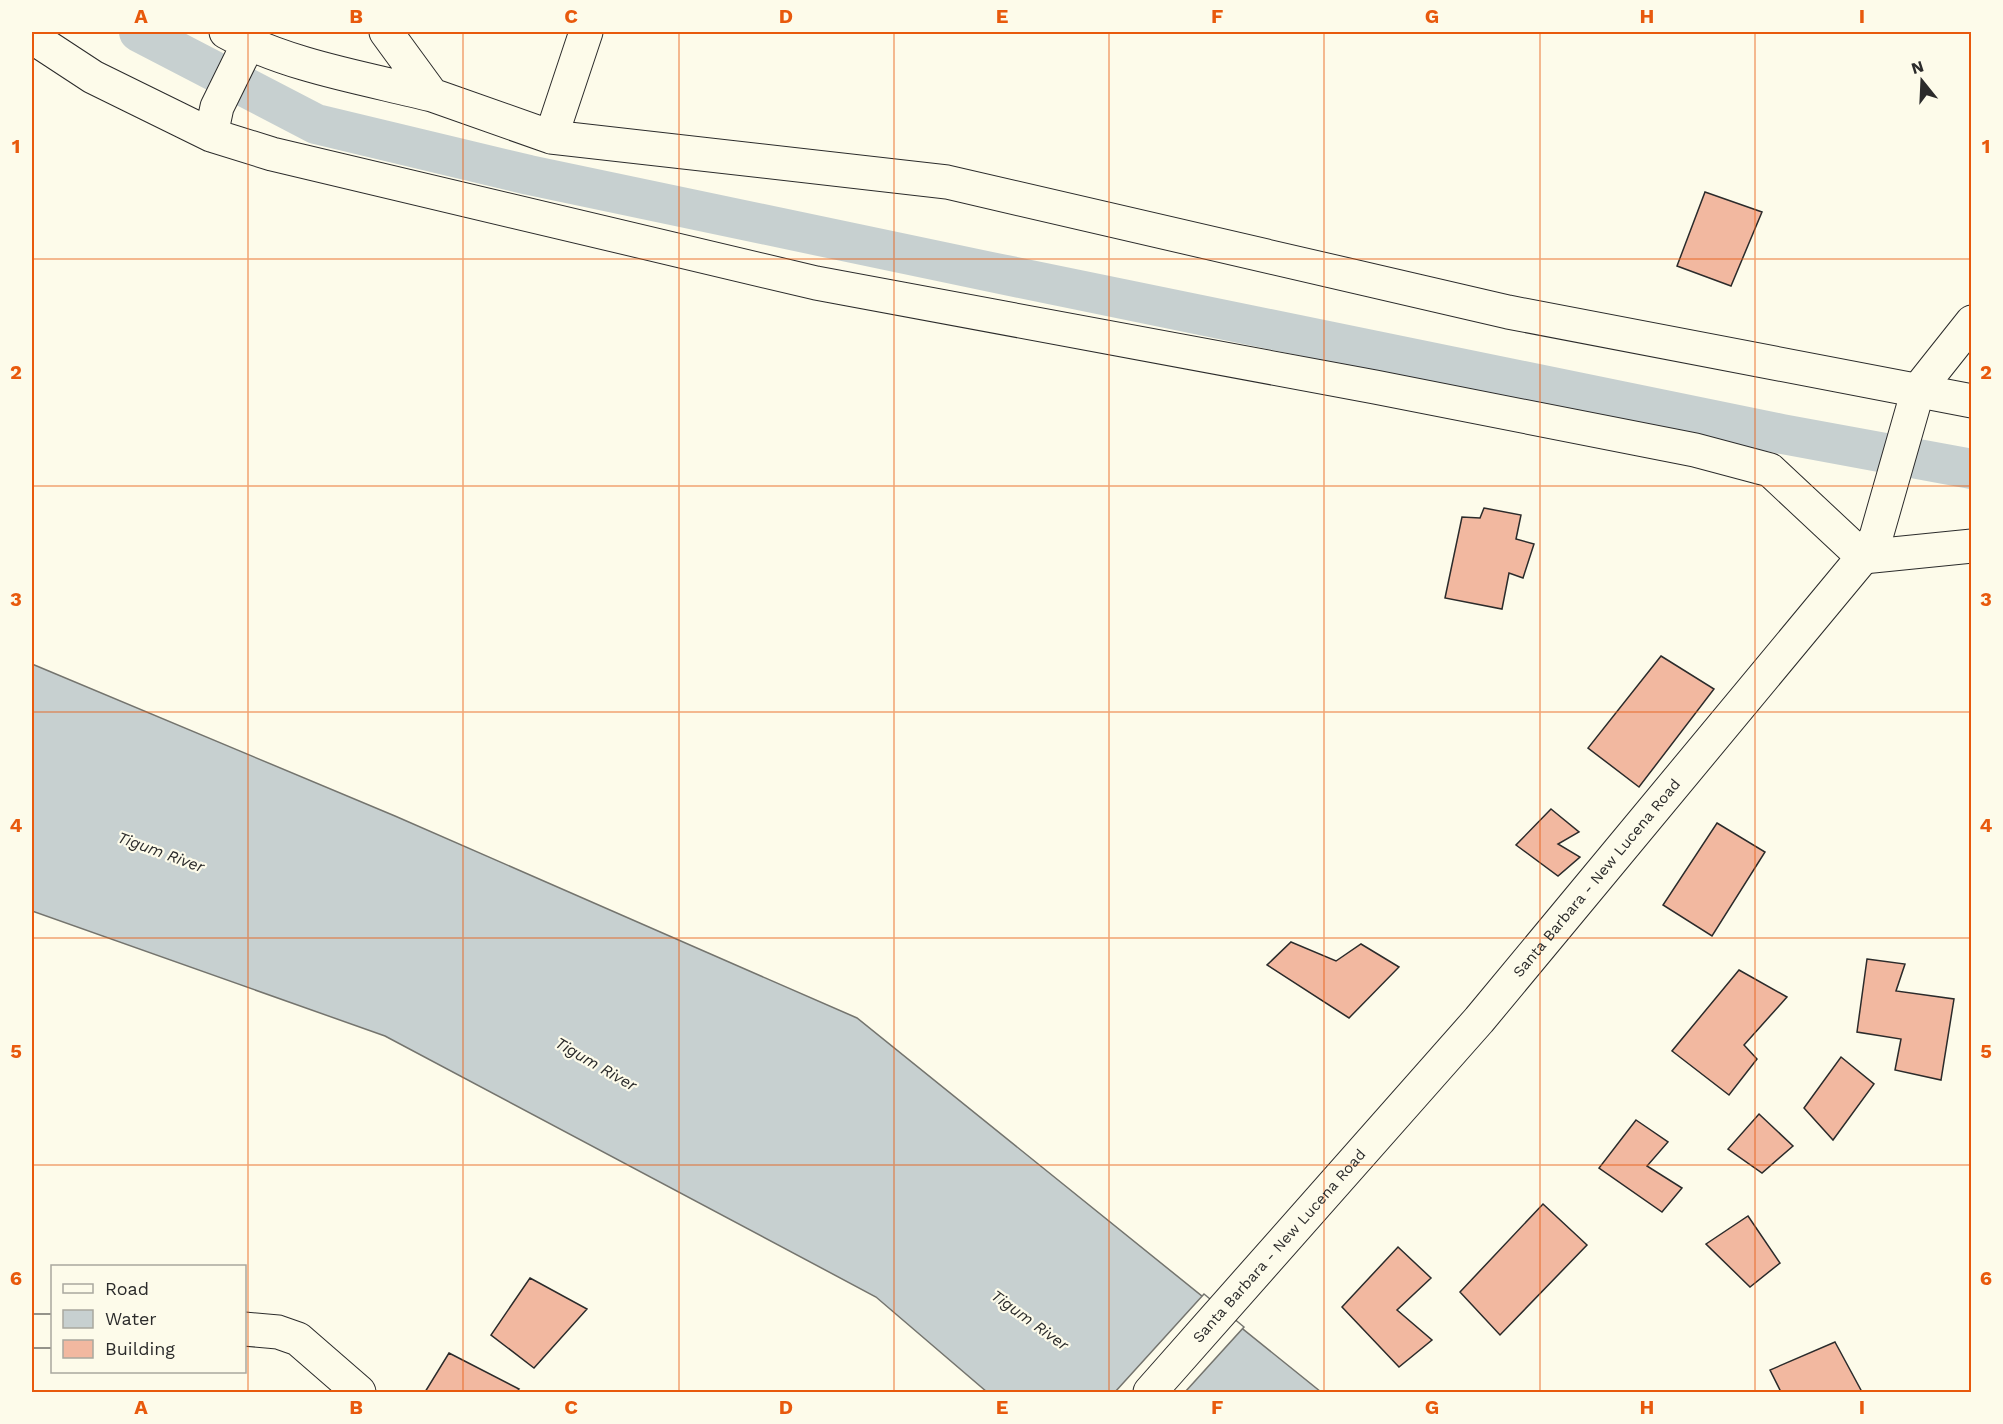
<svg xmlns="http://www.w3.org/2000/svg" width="2003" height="1424" font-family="'Work Sans',sans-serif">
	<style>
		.water { fill: #c7d0d0; stroke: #74746e; stroke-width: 1.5 }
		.pier { fill: #fdfbea; stroke: #74746e; stroke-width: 1.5 }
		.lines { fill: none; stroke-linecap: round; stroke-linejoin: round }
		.canal { stroke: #c7d0d0; stroke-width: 40 }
		.building { fill: #f2b8a0; stroke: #2b2b2b; stroke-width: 1.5 }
		.minor-casing { stroke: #2b2b2b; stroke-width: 35 }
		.primary-casing { stroke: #2b2b2b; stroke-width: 35 }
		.minor { stroke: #fdfbea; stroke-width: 33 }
		.primary { stroke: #fdfbea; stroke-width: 33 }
		.grid { fill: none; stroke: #e8590c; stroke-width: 1.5; stroke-opacity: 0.55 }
		.labels { text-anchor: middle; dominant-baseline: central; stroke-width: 4.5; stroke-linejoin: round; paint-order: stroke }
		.street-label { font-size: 15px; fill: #2b2b2b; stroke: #fdfbea }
		.water-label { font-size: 16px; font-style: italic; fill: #2b2b2b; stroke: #fdfbea }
		.neatline { fill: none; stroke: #e8590c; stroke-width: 2 }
		.grid-label { font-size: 20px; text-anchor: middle; font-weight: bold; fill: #e8590c }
	</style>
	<rect width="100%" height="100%" fill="#fdfbea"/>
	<path class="water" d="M32 664 395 816 857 1018 1321 1392H987L876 1297 385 1036 32 911Z"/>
	<path class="pier" d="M1204 1294 1244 1327 1185 1392H1115Z"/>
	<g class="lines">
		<path class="canal" d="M139 32 316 124 529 175 991 272 1782 434 1972 469"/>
	</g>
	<path class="building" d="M1705 192 1762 212 1731 286 1677 266Z
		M1484 508 1521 515 1516 539 1534 544 1523 578 1509 573 1502 609 1445 598 1462 517 1480 518Z
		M1661 656 1714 689 1639 787 1588 748Z
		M1551 809 1579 832 1558 844 1580 857 1558 876 1516 845Z
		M1717 823 1765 852 1712 936 1663 905Z
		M1291 942 1336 961 1361 944 1399 967 1349 1018 1267 965Z
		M1867 959 1905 964 1896 991 1954 999 1941 1080 1895 1070 1901 1039 1857 1032Z
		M1739 970 1787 997 1744 1045 1757 1059 1729 1095 1672 1051Z
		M1841 1057 1874 1084 1833 1140 1804 1108Z
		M1759 1114 1793 1146 1762 1173 1728 1149Z
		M1636 1120 1668 1142 1647 1166 1682 1188 1662 1212 1599 1168Z
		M1543 1204 1587 1245 1500 1335 1460 1292Z
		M1748 1216 1780 1263 1750 1287 1706 1244Z
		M1398 1247 1431 1278 1397 1310 1432 1340 1399 1367 1342 1307Z
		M530 1278 587 1309 534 1368 491 1335Z
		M1835 1342 1862 1392H1781L1770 1370Z
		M449 1353 519 1389 516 1392H425Z"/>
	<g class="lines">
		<g class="minor-casing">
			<path id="minor" d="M226 32C288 66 364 78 432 95
				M386 32 432 95 551 137 947 182 1508 312 1972 401
				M32 37 93 77 211 135 272 154 816 283 1375 387 1695 450 1770 470 1863 557 1972 546
				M211 135 217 107 248 44
				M551 137 586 32
				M244 1329 278 1332 298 1339 359 1392
				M32 1331H52"/>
		</g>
		<g class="primary-casing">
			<g id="primary">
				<path id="s1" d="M1150 1392 1479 1020 1863 557 1876 537 1918 390 1972 322"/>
			</g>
		</g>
		<use href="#minor" class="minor"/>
		<use href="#primary" class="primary"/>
	</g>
	<path class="grid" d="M248 32V1392M463 32V1392M679 32V1392M894 32V1392M1109 32V1392M1324 32V1392M1540 32V1392M1755 32V1392M32 259H1972M32 486H1972M32 712H1972M32 938H1972M32 1165H1972"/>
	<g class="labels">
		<g class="street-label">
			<text stroke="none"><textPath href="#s1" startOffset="681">Santa Barbara - New Lucena Road</textPath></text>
			<text stroke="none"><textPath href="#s1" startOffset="195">Santa Barbara - New Lucena Road</textPath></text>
		</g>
		<g class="water-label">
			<text transform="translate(161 852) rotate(20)">Tigum River</text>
			<text transform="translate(596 1064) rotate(30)">Tigum River</text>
			<text transform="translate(1030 1320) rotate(36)">Tigum River</text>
		</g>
	</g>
	<rect width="2003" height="1424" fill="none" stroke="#fdfbea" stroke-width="66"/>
	<rect x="51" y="1265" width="195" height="108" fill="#fdfbea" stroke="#a9a89e" stroke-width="1.5"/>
	<rect x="63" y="1284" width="30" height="9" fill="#fdfbea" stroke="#a9a89e" stroke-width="1.5"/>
	<text x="105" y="1295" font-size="18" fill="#2b2b2b">Road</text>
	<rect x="63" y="1310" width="30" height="18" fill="#c7d0d0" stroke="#a9a89e" stroke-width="1.5"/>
	<text x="105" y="1325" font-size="18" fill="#2b2b2b">Water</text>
	<rect x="63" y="1340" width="30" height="18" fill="#f2b8a0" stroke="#a9a89e" stroke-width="1.5"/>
	<text x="105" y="1355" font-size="18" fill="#2b2b2b">Building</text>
	<g transform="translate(1922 81) rotate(342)" stroke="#fdfbea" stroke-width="4.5" paint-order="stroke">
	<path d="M0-4.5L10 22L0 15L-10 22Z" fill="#2b2b2b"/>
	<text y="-9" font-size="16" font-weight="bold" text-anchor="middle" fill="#2b2b2b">N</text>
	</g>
	<rect x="33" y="33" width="1937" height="1358" class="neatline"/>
	<g class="grid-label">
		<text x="141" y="23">A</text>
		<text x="356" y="23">B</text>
		<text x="571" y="23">C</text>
		<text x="786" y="23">D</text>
		<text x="1002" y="23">E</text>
		<text x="1217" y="23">F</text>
		<text x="1432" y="23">G</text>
		<text x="1647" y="23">H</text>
		<text x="1862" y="23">I</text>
		<text x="16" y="153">1</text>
		<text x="1986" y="153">1</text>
		<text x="16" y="379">2</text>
		<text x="1986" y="379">2</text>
		<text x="16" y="606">3</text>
		<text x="1986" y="606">3</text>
		<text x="16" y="832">4</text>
		<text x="1986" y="832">4</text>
		<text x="16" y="1058">5</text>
		<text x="1986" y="1058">5</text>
		<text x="16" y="1285">6</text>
		<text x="1986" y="1285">6</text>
		<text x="141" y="1414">A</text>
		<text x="356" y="1414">B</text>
		<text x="571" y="1414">C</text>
		<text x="786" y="1414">D</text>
		<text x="1002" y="1414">E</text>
		<text x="1217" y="1414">F</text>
		<text x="1432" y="1414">G</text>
		<text x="1647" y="1414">H</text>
		<text x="1862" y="1414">I</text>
	</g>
</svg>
